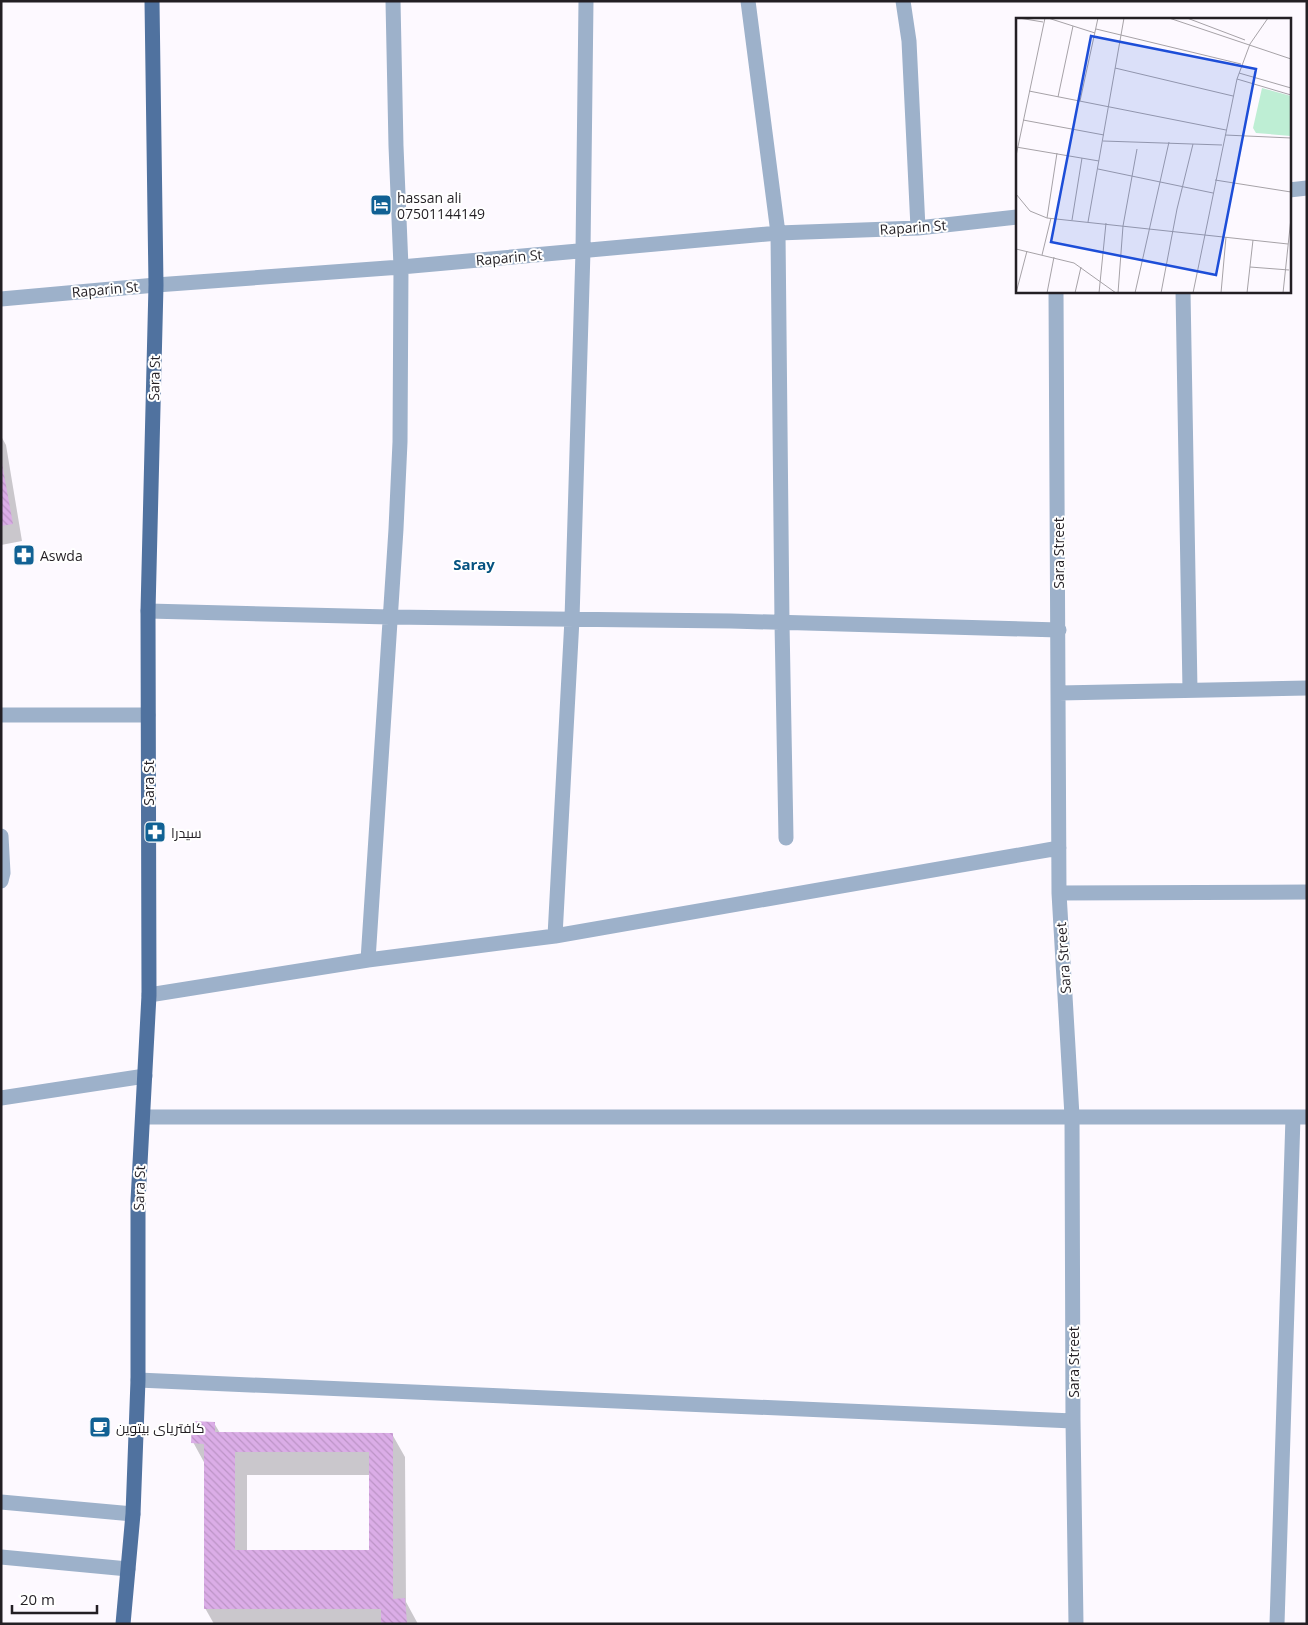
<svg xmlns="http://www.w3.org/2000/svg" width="1308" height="1625" font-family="'Open Sans',Cairo,sans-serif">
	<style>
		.shadow { fill: #0003; fill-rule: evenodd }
		.building { fill: url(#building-back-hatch); fill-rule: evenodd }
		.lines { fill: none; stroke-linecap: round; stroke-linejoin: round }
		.minor { stroke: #9db1ca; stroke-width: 15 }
		.major { stroke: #50729f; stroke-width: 15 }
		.labels { text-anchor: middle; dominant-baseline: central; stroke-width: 4; stroke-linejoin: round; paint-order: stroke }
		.poi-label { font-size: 14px; fill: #231f24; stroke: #fff; text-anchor: start }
		.street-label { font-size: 14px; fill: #231f24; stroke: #fff }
		.neighbourhood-label { font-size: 15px; font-weight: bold; fill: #055380; stroke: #fff }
		.inset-road { fill: none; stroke: #a6a2a7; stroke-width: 1 }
		.view { fill: #1d4ed8; fill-opacity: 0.15; stroke: #1d4ed8; stroke-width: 2.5 }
		.inset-edge { fill: none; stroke: #231f24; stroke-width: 2.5 }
	</style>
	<defs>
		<pattern id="building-back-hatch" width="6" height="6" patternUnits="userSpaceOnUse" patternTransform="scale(1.25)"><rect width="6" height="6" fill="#dbade7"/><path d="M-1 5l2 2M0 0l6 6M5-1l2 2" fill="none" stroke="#bc94c6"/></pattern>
	</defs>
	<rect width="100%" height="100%" fill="#fdf9ff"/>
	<path class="shadow" d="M1 436 6 445 22 541 1 545Z
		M214 1423 220 1433 392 1434 405 1457 406 1602 418 1624H214L205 1608V1464L193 1442ZM247 1475H370V1551H247Z"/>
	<path class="building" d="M1 458 13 524 1 526Z
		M192 1421 215 1422V1432L393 1433V1599L405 1598 407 1623 381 1624V1609H204V1444L191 1443ZM235 1452H369V1550H235Z"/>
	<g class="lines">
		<path class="minor" d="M748 1 778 233 782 623 786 838
			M903 1 909 41 918 228
			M1289 190 1307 188
			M1056 291 1059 893 1072 1116 1073 1421 1076 1624
			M1183 291 1190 690
			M1 299 156 285 401 267 778 233 918 228 1017 217
			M148 611 390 617 731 621 1059 630
			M1059 693 1307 688
			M1 715H148
			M1 836 3 873 1 881
			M1059 893 1307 892
			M555 936 572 619 583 251 586 1
			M368 960 396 529 400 442 401 267 396 146 393 1
			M149 995 368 960 555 936 1059 848
			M1 1098 145 1076
			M143 1117H1307
			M138 1380 1073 1421
			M1 1502 133 1514
			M1 1557 128 1569
			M1277 1624 1293 1117"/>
		<path class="major" d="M123 1624 133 1514 138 1380V1201L149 995 148 611 156 285 152 1"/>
	</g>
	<defs>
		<g id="hotel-square" transform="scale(1.125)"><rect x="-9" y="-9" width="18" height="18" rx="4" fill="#116194" stroke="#fff"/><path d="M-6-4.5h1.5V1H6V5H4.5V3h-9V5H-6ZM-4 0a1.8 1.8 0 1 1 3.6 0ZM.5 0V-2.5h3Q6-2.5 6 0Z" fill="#fff"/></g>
		<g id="pharmacy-square" transform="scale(1.125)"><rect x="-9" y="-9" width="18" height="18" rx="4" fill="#116194" stroke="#fff"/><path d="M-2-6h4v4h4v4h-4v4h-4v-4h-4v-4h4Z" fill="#fff"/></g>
		<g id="cafe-square" transform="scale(1.125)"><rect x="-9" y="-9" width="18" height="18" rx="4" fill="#116194" stroke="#fff"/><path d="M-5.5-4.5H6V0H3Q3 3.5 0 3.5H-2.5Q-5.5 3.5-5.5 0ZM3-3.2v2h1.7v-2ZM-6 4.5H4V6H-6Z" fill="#fff"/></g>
	</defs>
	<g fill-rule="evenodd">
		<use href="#hotel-square" x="381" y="205"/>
		<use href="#pharmacy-square" x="24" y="555"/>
		<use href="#pharmacy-square" x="155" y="832"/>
		<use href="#cafe-square" x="100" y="1427"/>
	</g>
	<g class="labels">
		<g class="poi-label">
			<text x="397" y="197">hassan ali<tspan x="397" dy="16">07501144149</tspan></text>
			<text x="40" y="555">Aswda</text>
			<text x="171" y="832">سیدرا</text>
			<text x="116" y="1427">كافترياى بيتوين</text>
		</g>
		<g class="street-label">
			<text transform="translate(913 227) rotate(-4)">Raparin St</text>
			<text transform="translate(509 257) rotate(-5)">Raparin St</text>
			<text transform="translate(105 289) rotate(-5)">Raparin St</text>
			<text transform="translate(154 378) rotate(-89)">Sara St</text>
			<text transform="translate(1058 553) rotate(-90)">Sara Street</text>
			<text transform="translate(148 783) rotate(-90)">Sara St</text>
			<text transform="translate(1063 958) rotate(-94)">Sara Street</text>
			<text transform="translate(139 1188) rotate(-88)">Sara St</text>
			<text transform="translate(1073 1362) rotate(-90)">Sara Street</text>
		</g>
		<g class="neighbourhood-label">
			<text x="474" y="564">Saray</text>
		</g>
	</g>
	<g transform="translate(1016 18)">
		<rect width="275" height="275" fill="#fdf9ff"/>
		<path d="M246 70 275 78V118L240 115 237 110Z" fill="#beeed4"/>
		<path class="inset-road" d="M3 0 27 4M32 0 79 15M153 0 275 41M171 0 229 22M80 11 225 46M234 26 252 0M99 50 217 78M223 55 275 70M221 61 275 77M13 73 210 112M42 79 57 8M64 83 82 0M7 102 88 117M209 117 275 120M87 123 206 127M0 129 83 143M0 138 29 0M82 151 197 175M199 162 275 174M0 176 14 193 31 200 272 226M31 200 41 135M56 202 66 140M72 204 108 0M0 231 58 245 100 275M26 237 35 200M234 249 273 252M0 275 11 233M31 275 38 239M59 275 65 249M83 275 90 205M102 275 107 208 121 131M119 275 153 124M145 275 161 191 177 126M177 275 221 61 234 26M205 275 210 219M231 275 237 222M267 275 275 200"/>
		<path class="view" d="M75 18 240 51 200 257 35 224Z"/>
		<rect width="275" height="275" class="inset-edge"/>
	</g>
	<rect width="1308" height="1625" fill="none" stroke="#231f24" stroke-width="5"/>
	<path d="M12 1605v8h85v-8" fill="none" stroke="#231f24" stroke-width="2.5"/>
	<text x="20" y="1605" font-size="15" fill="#231f24" stroke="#ffffff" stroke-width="4" paint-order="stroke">20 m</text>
</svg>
